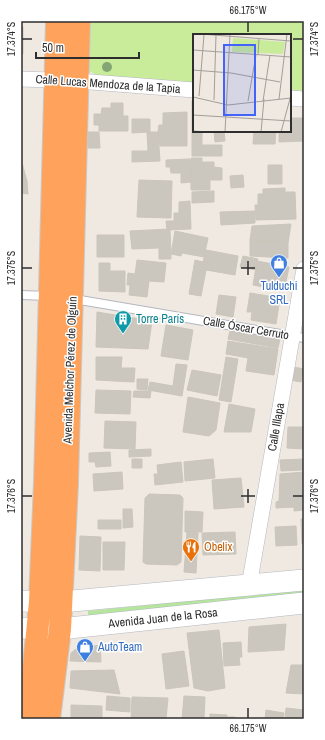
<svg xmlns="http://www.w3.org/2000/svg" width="325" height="740" font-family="'Archivo Narrow',sans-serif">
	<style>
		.green { fill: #b6e59e }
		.pitch { fill: #c9ec9a }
		.building { fill: #cbc7bf; stroke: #cbc5ba }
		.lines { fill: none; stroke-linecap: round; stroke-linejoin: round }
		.lane-casing { stroke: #b4b7c1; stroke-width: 10 }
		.street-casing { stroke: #b4b7c1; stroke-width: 16 }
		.secondary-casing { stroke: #b4b7c1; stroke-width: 22 }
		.highway-casing { stroke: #c9c9c9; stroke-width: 24 }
		.lane { stroke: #fff; stroke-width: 8 }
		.street { stroke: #fff; stroke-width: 15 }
		.secondary { stroke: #fff; stroke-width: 21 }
		.highway { stroke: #ffa35c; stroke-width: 22 }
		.tree { fill: #84a574 }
		.ticks { fill: none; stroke: #2e2e2e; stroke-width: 1.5 }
		.labels { text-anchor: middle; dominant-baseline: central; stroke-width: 3; stroke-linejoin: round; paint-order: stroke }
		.street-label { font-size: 12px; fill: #2e2e2e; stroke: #fff }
		.shop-label { font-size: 12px; fill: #366cbe; stroke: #fff }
		.culture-label { font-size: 12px; fill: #0d838f; stroke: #fff; text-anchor: start }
		.food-label { font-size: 12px; fill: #c56008; stroke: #fff; text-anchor: start }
		.inset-road { fill: none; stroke: #a29e99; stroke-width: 1 }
		.view { fill: #4264fb; fill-opacity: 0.15; stroke: #4264fb; stroke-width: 2 }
		.inset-edge { fill: none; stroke: #2e2e2e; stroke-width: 2 }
		.neatline { fill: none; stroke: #2e2e2e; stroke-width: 1.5 }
		.ticks-label { font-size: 10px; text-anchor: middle; fill: #2e2e2e }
	</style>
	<rect width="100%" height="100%" fill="#efe9e1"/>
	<path class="green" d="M304 589V595L88 617V611Z"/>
	<path class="pitch" d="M87 21H304V91L290 90V35H194V83L98 76 87 70Z"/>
	<path class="building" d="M21 27H23V54L21 55Z
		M192 101H194V131H202V145H222V156H192Z
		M111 103H123V116H128V131H99V125H94V114H101L102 108H111Z
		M187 112V146H160L158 132 159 125H163V113Z
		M290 118H304V141L279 142V131H290Z
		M132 119H150V132L132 133Z
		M214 131H224L225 141 215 142Z
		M254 131H276L275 144H253Z
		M87 132H99L100 148H88Z
		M147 132H158L160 161 132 162V151H148Z
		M191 158H202V162H214V167L222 168V180H210V190H191Z
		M190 159 191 182 181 183V173H171L170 167H166V160Z
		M21 163H22L27 181 21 180Z
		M268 165H282V184H268Z
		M243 175 244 187 231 188 230 176Z
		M139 180 172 181 171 218 137 217Z
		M21 181H27L28 194 21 193Z
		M285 188V192H295L296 219 256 220 255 205H258V194H263V189Z
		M214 191V202L192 203V192Z
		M190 201 191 229 167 230 166 221H174V213H179V202Z
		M255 211V223L221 225 220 212Z
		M291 224 288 243 250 240 252 226Z
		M170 229 171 259H159V248L132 249 130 231Z
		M175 231 208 238 204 257 182 253 181 256 171 254Z
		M97 235H124V257H97Z
		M250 240 288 243V258L250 256Z
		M206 250 238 256 235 275 206 270 201 296 189 294 195 260 203 262Z
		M243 256 258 259 256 270 240 267Z
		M137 260 166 263 164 282 149 281 147 297 129 295 130 285H127L128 273 135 274Z
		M257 261 289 267 284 291 253 285Z
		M99 263H110V271H125V292L99 291Z
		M250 293 280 298 276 324 251 320 252 312H247Z
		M219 295 236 297 233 317 216 314Z
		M97 312 152 321 148 349 96 347Z
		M166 325 193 330 188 360 161 356Z
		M230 331 280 339 278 348 228 339Z
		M228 341 278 349 274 375 246 371 248 358 226 354Z
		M96 357H122L121 368H135L134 382 96 380Z
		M226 357 238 359 231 402 219 400Z
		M176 364 187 365 182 396 148 390 150 382 173 386Z
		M293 367 304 369V376H302L301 382 290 380Z
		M192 370 221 375 217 396 187 390Z
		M137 379H148L147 390 137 389Z
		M96 390 131 391 130 414 95 413Z
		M134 391H151L150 398 133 397Z
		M188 397 220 403 216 430 209 436 183 432Z
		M229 404 255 409 251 432H224Z
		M105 421 136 422 135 449 104 448Z
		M288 427H304V449L287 448Z
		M151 449V456L129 457V450Z
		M110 452 111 466 96 467 95 462H89V453Z
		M132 459H142V468H132Z
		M213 459 215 478 185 481 184 462Z
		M304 459V470L281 471 280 460Z
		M181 462 183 482 155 485 154 474H158L157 465Z
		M122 472 123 489 94 491 93 474Z
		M304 472V510L294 511V507L276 508V502L279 501 280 474Z
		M241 478 244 507 214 509 212 480Z
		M149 494 180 495 183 498 181 562 177 565 146 564 143 562 145 498Z
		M123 509H132L133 527 123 528Z
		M185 511 203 512 202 532H185Z
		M301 519H304V543L302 544Z
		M98 520H121V529H98Z
		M296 526 297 545 276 546 275 527Z
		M187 532 198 533 196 573 184 572Z
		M235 532 236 554 203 555 202 533Z
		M80 536 101 537 100 571 79 570Z
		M103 542H125L124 570H103Z
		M286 624 284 650 248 652 249 627Z
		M219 630 225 688 208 691 194 688 187 633Z
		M241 642 242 657H239L240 665 224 666 223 643Z
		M100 645 101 662 70 661 71 653 76 649Z
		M184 651 189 686 166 689 162 654Z
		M291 665H304V694L286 693Z
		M114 670 120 694 70 688 71 671Z
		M107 696 130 698V712L106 710Z
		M184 696 205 697 204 719H182Z
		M132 697 168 698 166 719H131Z
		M71 705 102 706V719H71Z
		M286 708 304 710V719H285Z
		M266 710 284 713 283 719H265Z
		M210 714 227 715V717H235V719H210Z
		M104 718 129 719H104Z"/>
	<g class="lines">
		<g class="lane-casing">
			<path id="lane" d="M21 295 48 296
				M74 299 304 338"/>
		</g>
		<g class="street-casing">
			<path id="street" d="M21 79 78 81 194 90
				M290 98 304 99
				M249 586 304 269"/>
		</g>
		<g class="secondary-casing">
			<path id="secondary" d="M21 601 61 602 304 580
				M21 628 60 629 304 603"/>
		</g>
		<g class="highway-casing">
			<path id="highway" d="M29 719 40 602 45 482 57 21
				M49 719 60 629 67 483 79 21"/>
		</g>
		<use href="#lane" class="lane"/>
		<use href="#street" class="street"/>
		<use href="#secondary" class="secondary"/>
		<use href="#highway" class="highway"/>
	</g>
	<circle class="tree" cx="107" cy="67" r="5"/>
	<path class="ticks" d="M248 22V32M22 39H32M293 39H303M248 261V275M22 268H32M241 268H255M293 268H303M248 489V503M22 496H32M241 496H255M293 496H303M248 708V718"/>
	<defs>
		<g id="shop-pin" transform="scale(0.9)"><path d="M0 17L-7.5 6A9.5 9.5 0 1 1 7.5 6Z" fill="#3f7fe0" stroke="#fff"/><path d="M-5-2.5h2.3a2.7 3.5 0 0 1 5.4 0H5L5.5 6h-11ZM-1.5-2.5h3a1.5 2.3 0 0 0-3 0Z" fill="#fff"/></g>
		<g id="building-pin" transform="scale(0.9)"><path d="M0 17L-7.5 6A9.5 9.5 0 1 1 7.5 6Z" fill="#0f9aa8" stroke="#fff"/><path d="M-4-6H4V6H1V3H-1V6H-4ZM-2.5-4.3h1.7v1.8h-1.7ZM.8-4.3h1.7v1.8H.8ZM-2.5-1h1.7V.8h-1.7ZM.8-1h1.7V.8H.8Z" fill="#fff"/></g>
		<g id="restaurant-pin" transform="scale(0.9)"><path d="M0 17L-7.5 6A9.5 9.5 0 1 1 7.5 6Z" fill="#e8710a" stroke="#fff"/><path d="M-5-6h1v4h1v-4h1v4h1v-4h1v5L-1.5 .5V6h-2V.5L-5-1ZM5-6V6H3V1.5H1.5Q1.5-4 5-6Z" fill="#fff"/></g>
	</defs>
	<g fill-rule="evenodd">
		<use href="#shop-pin" x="279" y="263"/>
		<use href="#building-pin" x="123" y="319"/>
		<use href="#restaurant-pin" x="191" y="547"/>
		<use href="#shop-pin" x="85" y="647"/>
	</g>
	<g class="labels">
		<g class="street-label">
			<text transform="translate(108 84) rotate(4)">Calle Lucas Mendoza de la Tapia</text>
			<text transform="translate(246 328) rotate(10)">Calle Óscar Cerruto</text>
			<text transform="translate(70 370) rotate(-88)">Avenida Melchor Pérez de Olguín</text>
			<text transform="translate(276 427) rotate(-80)">Calle Illapa</text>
			<text transform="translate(163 618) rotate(-6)">Avenida Juan de la Rosa</text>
		</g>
		<g class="shop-label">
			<text x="279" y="286">Tulduchi<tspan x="279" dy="14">SRL</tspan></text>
			<text x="98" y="647" text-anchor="start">AutoTeam</text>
		</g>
		<g class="culture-label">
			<text x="136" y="319">Torre París</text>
		</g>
		<g class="food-label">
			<text x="204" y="547">Obelix</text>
		</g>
	</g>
	<g transform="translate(193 34)">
		<rect width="98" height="98" fill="#efe9e1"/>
		<path d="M40 4 92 8 90 20 39 18Z" fill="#c9ec9a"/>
		<path class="inset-road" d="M7 0 98 7M0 16 98 23M65 21 66 4M0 36 38 39 87 48M6 62 11 1M0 63 35 71 98 64M86 65 94 0M21 66 23 1M55 67 63 21M70 67 77 21M0 81 98 87M0 97 14 98M32 98 37 0M68 98 71 65M88 98 98 61"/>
		<path class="view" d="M31 11H62V81H31Z"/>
		<rect width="98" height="98" class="inset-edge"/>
	</g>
	<rect width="325" height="740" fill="none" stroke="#ffffff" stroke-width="44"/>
	<path d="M36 52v6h103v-6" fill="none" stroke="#2e2e2e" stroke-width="2"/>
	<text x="42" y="52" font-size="12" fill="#2e2e2e" stroke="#ffffff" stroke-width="3" paint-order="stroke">50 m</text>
	<rect x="22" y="22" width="281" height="696" class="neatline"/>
	<g class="ticks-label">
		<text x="248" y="14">66.175°W</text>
		<text transform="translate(11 39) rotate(-90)" y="4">17.374°S</text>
		<text transform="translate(314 39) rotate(-90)" y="4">17.374°S</text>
		<text transform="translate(11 268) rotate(-90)" y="4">17.375°S</text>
		<text transform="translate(314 268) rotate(-90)" y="4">17.375°S</text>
		<text transform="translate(11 496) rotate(-90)" y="4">17.376°S</text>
		<text transform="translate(314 496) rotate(-90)" y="4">17.376°S</text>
		<text x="248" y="732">66.175°W</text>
	</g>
</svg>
